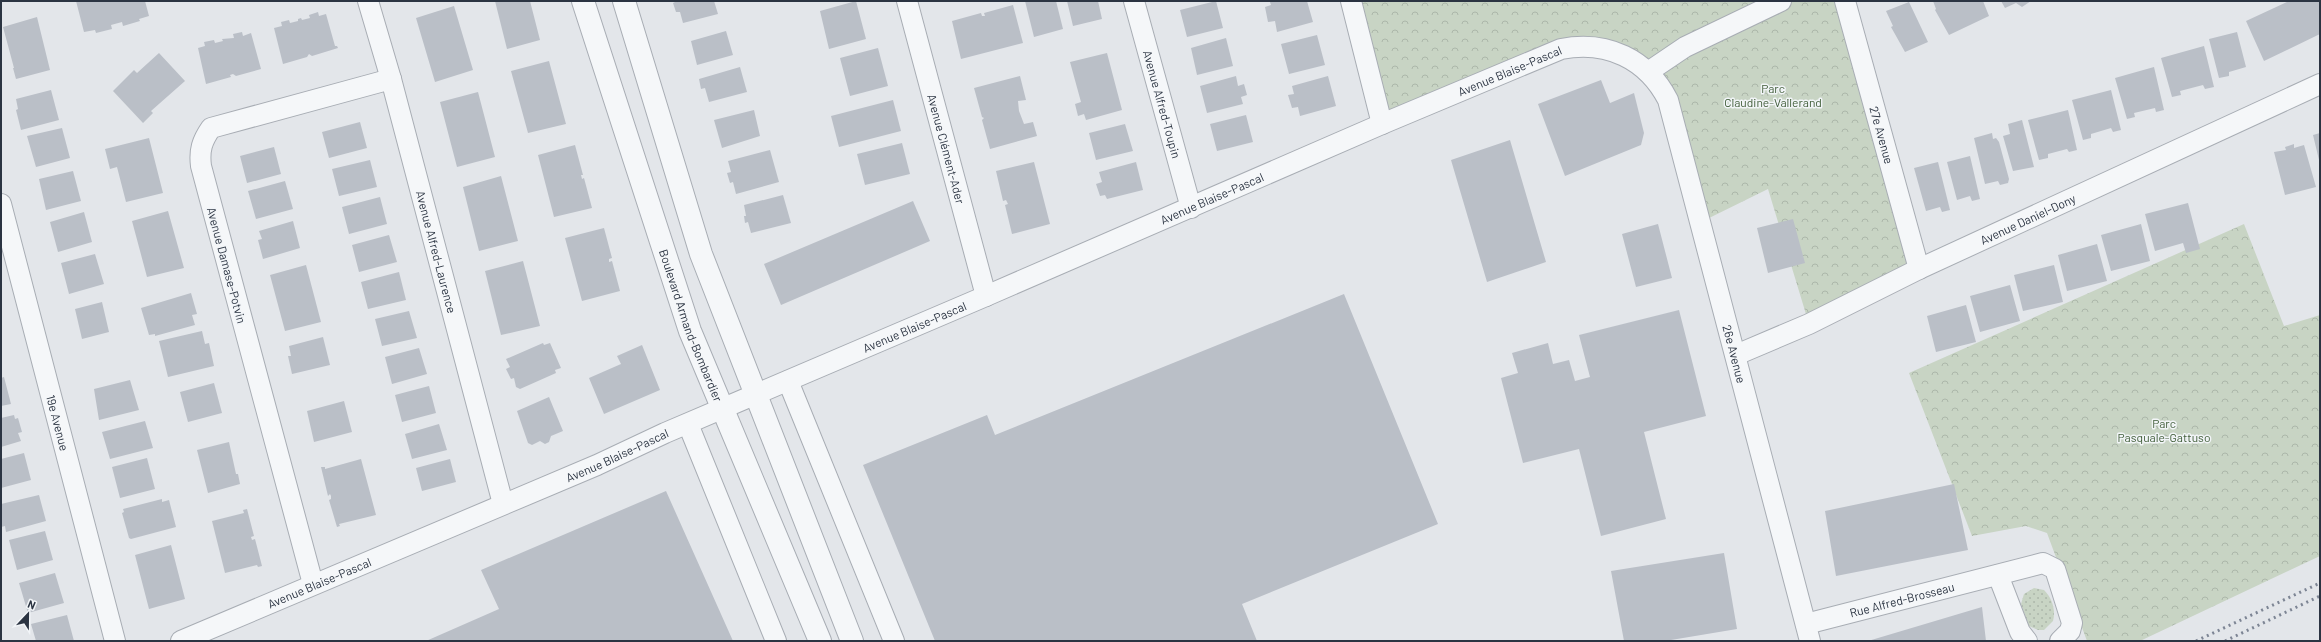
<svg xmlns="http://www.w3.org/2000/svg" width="2321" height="642" font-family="Barlow,sans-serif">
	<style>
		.grass { fill: url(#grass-dots) }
		.park { fill: url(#park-crowns) }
		.building { fill: #babfc7 }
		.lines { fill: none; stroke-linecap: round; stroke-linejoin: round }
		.minor-casing { stroke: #a8adb4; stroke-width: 22 }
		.tertiary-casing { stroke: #a8adb4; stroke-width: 24 }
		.minor { stroke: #f5f7f9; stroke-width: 20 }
		.tertiary { stroke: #f5f7f9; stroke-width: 22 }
		.rail { stroke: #7d8594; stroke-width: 3; stroke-dasharray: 2 4; stroke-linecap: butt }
		.labels { text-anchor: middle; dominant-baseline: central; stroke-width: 3; stroke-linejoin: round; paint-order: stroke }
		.street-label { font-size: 12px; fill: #2b3442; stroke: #f2f5f8 }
		.park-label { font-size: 12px; fill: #405d39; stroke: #f2f5f8 }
	</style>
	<defs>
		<pattern id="grass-dots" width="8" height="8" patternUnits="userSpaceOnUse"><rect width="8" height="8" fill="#c8d4c4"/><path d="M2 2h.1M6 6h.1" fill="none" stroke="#acb7aa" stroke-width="1.8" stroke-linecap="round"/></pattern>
		<pattern id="park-crowns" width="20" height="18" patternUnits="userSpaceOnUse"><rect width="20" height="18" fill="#c8d4c4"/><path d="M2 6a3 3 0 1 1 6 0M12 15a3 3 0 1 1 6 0" fill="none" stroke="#acb7aa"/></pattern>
	</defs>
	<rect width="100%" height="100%" fill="#e3e6ea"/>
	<path class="grass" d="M2034 588 2044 590C2052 598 2056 610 2053 621L2044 630H2038L2029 626 2021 604 2024 594Z"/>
	<path class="park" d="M1351 1H1846L1919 269 1809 324 1768 189 1701 222 1662 89 1593 46 1382 124Z
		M2244 224 2284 326 2320 315V556L2140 641H2087L2047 533 2026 526 1972 536 1909 373Z"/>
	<path class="building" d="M76 1H145L149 16 139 19 140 21 123 26 122 22 111 25 112 29 96 33 95 30 84 32Z
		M495 1H530L540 40 507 49Z
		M677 1H714L718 14 683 23 680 12H676L673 3Z
		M856 1 866 39 829 49 820 11Z
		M1025 1H1056L1063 29 1034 37Z
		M1067 1H1098L1102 19 1073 26Z
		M1216 1 1223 28 1187 37 1180 10Z
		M1272 1H1307L1313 22 1277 32 1275 21 1268 22 1265 7 1271 5 1270 2Z
		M1933 1H1983L1989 16 1949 35 1935 10 1936 9Z
		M2001 1H2031L2022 7 2016 3 2005 8Z
		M2289 1H2320V34L2264 61 2246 21Z
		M1909 2 1928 42 1905 52 1891 27 1893 26 1886 11Z
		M1013 5 1023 43 961 59 952 21 981 13 982 16H985L984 13Z
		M454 6 473 70 435 82 416 18Z
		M318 12 319 16 326 14 335 46H337L338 48 312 56 309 54 307 57 283 64 274 28 282 26 281 22 289 20 290 23 298 21V19L301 18 302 20 310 18 309 15Z
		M37 17 50 70 16 79 13 68H14L3 27Z
		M726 31 733 55 697 65 691 41Z
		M242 32 243 36 251 33 261 69 236 76 233 74 230 75 231 77 206 84 198 48 205 46 204 42 214 40 215 43 223 41 222 39 234 38 233 34Z
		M2237 32 2246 67 2229 72V76L2219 78 2209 39Z
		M1317 35 1325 65 1289 74 1281 44Z
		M1226 38 1233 66 1197 75 1191 48Z
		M2204 46 2214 87 2205 89 2203 85 2180 91 2181 95 2172 97 2161 58Z
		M878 48 888 86 850 96 840 58Z
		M159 53 185 81 151 111 153 113 143 123 113 91 134 70 137 73Z
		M1107 53 1122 110 1086 120 1084 114 1078 116 1075 104 1081 102 1070 62Z
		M549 61 566 124 528 133 511 71Z
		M740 67 747 92 709 102 705 88 701 89 699 79Z
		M2154 67 2164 110 2156 112 2155 108 2134 113 2135 117 2127 119 2115 78Z
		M1020 76 1026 100 1018 101 1019 111 1024 124 1033 122 1037 136 990 149 982 120 984 118 982 117 974 88Z
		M1236 76 1238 86 1244 84 1247 95 1241 97 1243 104 1207 113 1200 86Z
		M1328 76 1336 106 1300 116 1298 107 1292 108 1288 95 1294 94 1292 86Z
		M1601 80 1610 103 1634 93 1644 133 1641 145 1565 176 1538 104Z
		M51 90 59 120 21 130 16 110 18 109 16 99Z
		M2111 90 2121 130 2113 132 2111 128 2091 134V138L2083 140 2072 100Z
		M478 92 495 157 457 167 440 102Z
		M893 100 901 131 839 147 831 116Z
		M754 110 760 136 722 148 714 120Z
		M2068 110 2077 150 2069 152 2067 149 2048 154V158L2039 160 2028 120Z
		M1246 115 1253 142 1217 151 1210 124Z
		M2022 120 2034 167 2013 171 2003 136 2010 134 2008 124Z
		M360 122 367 148 329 158 322 132Z
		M1125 124 1133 151 1096 160 1089 133Z
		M62 128 70 158 36 167 27 136Z
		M1992 133 1993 139 1996 138 1999 142 2009 179 2008 183 2000 185 1998 181 1985 184 1974 138Z
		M2320 133V159L2319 160 2313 135Z
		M149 138 163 193 126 202 117 167 110 169 105 149Z
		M1510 140 1546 262 1487 282 1451 160Z
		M902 143 910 174 865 185 857 154Z
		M2294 144V148L2304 145 2316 187 2285 195 2274 152 2286 150 2285 147Z
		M575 145 583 175H581L582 179 584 178 592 208 554 217 538 155Z
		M274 147 281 174 247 183 240 156Z
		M770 150 779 182 736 194 733 182 730 183 727 173 731 172 728 161Z
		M1970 156 1980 199 1972 201 1970 196 1957 200 1947 162Z
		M370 160 377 187 339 196 332 169Z
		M1034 162 1050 224 1012 234 1005 205 1008 204 1006 200 1003 201 996 171Z
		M1136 162 1143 190 1107 199 1105 195 1100 196 1096 184 1102 182 1099 172Z
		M1938 162 1950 210 1942 212 1940 207 1926 211 1914 168Z
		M73 171 81 201 46 210 39 179Z
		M501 176 518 241 479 251 463 187Z
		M285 181 293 209 256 219 248 191Z
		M783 195 791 223 751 233 748 222 745 223 744 216H746L744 205Z
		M380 197 387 224 349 234 342 207Z
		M913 201 930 241 781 305 764 264Z
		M2188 203 2200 249 2186 253 2183 243 2155 251 2145 214Z
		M168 211 184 268 147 277 132 221Z
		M84 212 92 242 58 252 50 222Z
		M1793 219 1805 263 1768 273 1757 228Z
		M293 221 300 248 263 259 258 240 262 239 259 231Z
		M1658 224 1672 278 1636 287 1622 234Z
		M2141 224 2150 261 2111 271 2101 235Z
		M604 228 612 258 609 259V262L612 261 620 291 582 301 565 238Z
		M389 235 397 262 359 272 352 245Z
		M2097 244 2107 281 2067 291 2058 255Z
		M95 254 104 284 69 294 61 263Z
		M523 261 540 326 501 335 485 271Z
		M306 265 321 322 285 331 270 275Z
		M2054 265 2063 302 2023 311 2014 275Z
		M399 272 406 300 368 309 361 282Z
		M2010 285 2020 321 1980 332 1970 296Z
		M191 293 197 314 192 315 195 325 155 336V334L149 335 141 308Z
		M1344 294 1438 524 1242 604 1257 641H935L863 465 987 415 995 435Z
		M102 302 109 332 82 339 75 309Z
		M1966 305 1976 342 1936 352 1927 316Z
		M1679 310 1706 416 1644 432 1666 519 1601 536 1579 449 1523 463 1501 378 1518 373 1512 353 1548 343 1553 364 1569 360 1575 381 1590 377 1579 335Z
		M409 311 417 338 382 346 375 319Z
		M202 331 205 344 209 343 214 366 168 377 159 341Z
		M323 337 330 365 292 374 288 356H291L289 346Z
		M543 343 544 345 550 343 561 368 555 370 556 373 520 389 516 387 514 378 511 379 506 369 510 367 506 359Z
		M642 345 660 390 604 414 589 378 621 364 617 356Z
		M419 348 427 374 392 384 385 357Z
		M4 377 11 404 1 406V378Z
		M130 380 139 410 99 420 94 389Z
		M214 383 222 413 188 422 180 392Z
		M429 386 436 413 402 422 395 395Z
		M549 397 563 431 551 436 549 442 545 444 540 441 532 445 528 443 517 411Z
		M344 401 352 432 314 442 307 411Z
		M14 415 15 419 18 418 22 432 18 433 21 441 1 447V418Z
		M145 421 153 448 110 459 102 432Z
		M439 424 447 450 412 459 405 434Z
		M229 442 236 474H238L240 484 208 493 197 450Z
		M24 453 31 480 1 488V459Z
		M147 458 155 489 120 498 112 467Z
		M361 459 376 515 339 524 340 526 337 527 329 500 331 499V496L330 494 328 496 321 467H325V469Z
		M450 459 456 482 422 491 416 468Z
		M1954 484 1968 550 1836 576 1825 511Z
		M666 491 733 641H426L499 609 481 570Z
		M39 495 46 521 6 532 5 526 1 527V504Z
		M162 499V502L169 500 176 527 131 539 129 538 122 513 124 512 123 509Z
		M247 509 254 536 251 537 252 540 255 539 262 566 258 567 257 565 225 573 212 521 244 513 243 510Z
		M45 531 53 560 17 570 9 540Z
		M171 545 185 599 149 609 135 555Z
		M1724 553 1737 629 1665 641H1624L1611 571Z
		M55 573 64 603 28 613 19 583Z
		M1982 607 1986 641H1868Z
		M67 615 74 641H36L31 624Z"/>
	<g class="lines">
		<g class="minor-casing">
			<g id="minor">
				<path id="s1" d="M368 1 391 79 503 504"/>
				<path id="s2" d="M907 1 986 296"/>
				<path id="s3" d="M1134 1 1191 208"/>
				<path d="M1351 1 1382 124"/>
				<path id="s4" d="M1845 1 1919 269"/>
				<path d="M1648 72 1685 47 1781 1"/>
				<path id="s5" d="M1 204 115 641"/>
				<path id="s6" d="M1736 355 1809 324 1919 269 2320 84"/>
				<path d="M788 381 894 641"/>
				<path d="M688 424 776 641"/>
				<path d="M1998 575 2020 632 2027 641"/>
				<path d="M313 584 201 166C199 150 202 141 211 128L391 79"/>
				<path id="s7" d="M1806 624 2043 563 2055 569 2072 623 2070 631 2060 641"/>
				<path id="s8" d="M181 641 597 465 665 433 986 296 1382 124 1561 49C1607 40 1647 59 1668 100L1810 641"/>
			</g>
		</g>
		<g class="tertiary-casing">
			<g id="tertiary">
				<path id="s9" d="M583 1 690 331 820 641"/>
				<path d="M624 1 701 254 852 641"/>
			</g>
		</g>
		<use href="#minor" class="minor"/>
		<use href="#tertiary" class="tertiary"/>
		<path class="rail" d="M2196 641 2320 583
			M2225 641 2320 596"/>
	</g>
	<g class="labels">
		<g class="street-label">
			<text stroke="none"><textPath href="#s8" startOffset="1446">Avenue Blaise-Pascal</textPath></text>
			<text stroke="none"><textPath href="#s3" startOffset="107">Avenue Alfred-Toupin</textPath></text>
			<text stroke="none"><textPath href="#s4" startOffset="139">27e Avenue</textPath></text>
			<text stroke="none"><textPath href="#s2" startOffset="153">Avenue Clément-Ader</textPath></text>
			<text stroke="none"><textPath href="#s8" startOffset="1122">Avenue Blaise-Pascal</textPath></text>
			<text stroke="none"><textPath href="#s6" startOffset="322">Avenue Daniel-Dony</textPath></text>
			<text stroke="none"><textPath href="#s1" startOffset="260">Avenue Alfred-Laurence</textPath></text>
			<text transform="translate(227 265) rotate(75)">Avenue Damase-Potvin</text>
			<text stroke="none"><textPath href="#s9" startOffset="342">Boulevard Armand-Bombardier</textPath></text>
			<text stroke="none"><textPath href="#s8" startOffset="798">Avenue Blaise-Pascal</textPath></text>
			<text stroke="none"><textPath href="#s8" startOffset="1892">26e Avenue</textPath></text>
			<text stroke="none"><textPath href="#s5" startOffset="226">19e Avenue</textPath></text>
			<text stroke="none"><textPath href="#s8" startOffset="474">Avenue Blaise-Pascal</textPath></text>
			<text stroke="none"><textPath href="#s8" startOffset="150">Avenue Blaise-Pascal</textPath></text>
			<text stroke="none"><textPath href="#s7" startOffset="99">Rue Alfred-Brosseau</textPath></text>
		</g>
		<g class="park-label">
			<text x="1773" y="88">Parc<tspan x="1773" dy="14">Claudine-Vallerand</tspan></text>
			<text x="2164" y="423">Parc<tspan x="2164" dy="14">Pasquale-Gattuso</tspan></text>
		</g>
	</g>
	<rect width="2321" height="642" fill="none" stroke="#2b3442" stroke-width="4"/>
	<g transform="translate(28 614) rotate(22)" stroke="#f2f5f8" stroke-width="3" paint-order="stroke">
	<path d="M0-3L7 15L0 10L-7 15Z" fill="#2b3442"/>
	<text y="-6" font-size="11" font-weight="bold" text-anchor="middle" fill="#2b3442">N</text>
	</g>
</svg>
